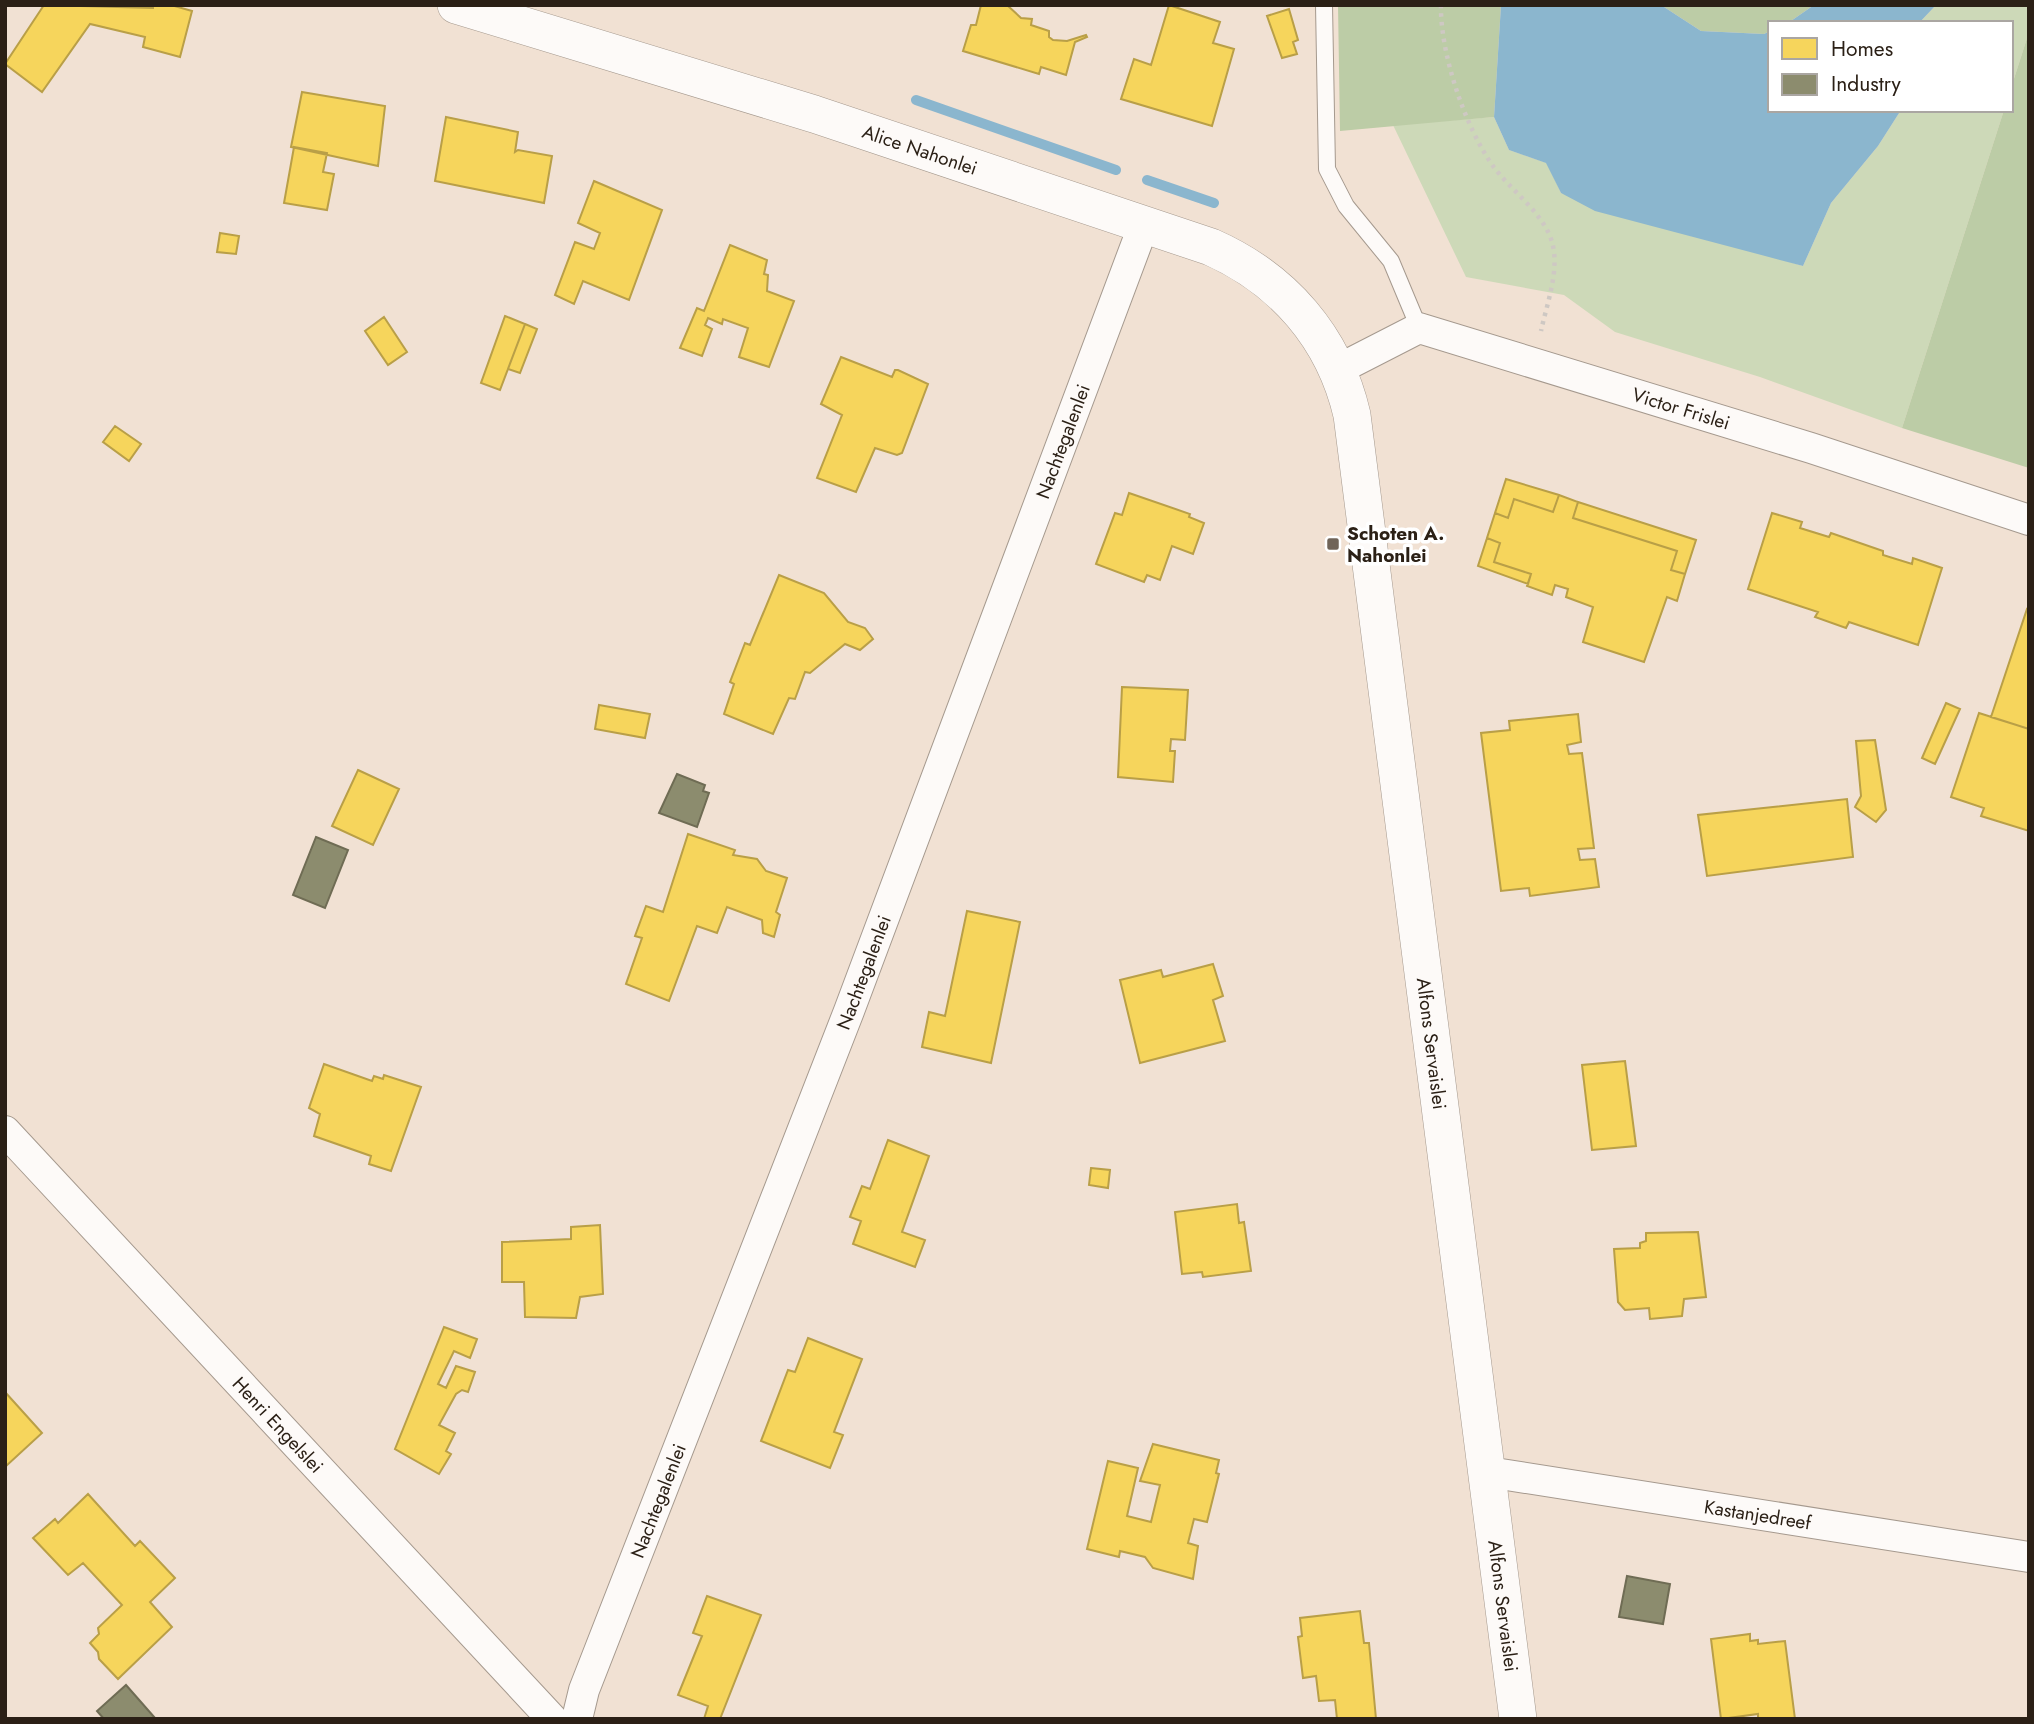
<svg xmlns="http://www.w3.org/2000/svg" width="2034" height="1724" font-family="Jost,sans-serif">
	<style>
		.green { fill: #cdd9b8 }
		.forest { fill: #bccca6 }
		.water { fill: #8bb6ce }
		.homes { fill: #f6d55c; stroke: #b99f47; stroke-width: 2 }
		.industry { fill: #8c8c6e; stroke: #6f6c54; stroke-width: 2 }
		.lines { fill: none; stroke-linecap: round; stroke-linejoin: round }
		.stream { stroke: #8bb6ce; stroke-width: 10 }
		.service-casing { stroke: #a5998e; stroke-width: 18 }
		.minor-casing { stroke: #a5998e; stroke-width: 32 }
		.tertiary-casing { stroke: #a5998e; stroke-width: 38 }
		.path { stroke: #cec8c3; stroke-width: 4.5; stroke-dasharray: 3.5 5; stroke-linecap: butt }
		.service { stroke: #fdfaf8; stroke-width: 16 }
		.minor { stroke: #fdfaf8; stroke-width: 30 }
		.tertiary { stroke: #fdfaf8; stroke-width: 37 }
		.poi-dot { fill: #706458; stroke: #fff; stroke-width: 2.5 }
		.labels { text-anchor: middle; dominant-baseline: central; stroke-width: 7; stroke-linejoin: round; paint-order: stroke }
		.street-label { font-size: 19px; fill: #2b2016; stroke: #fff }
		.poi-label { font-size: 19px; font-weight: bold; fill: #2b2016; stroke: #fff; text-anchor: start }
	</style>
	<rect width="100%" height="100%" fill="#f1e1d3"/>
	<path class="green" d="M1936 5H2029V32L2011 88V23H1919Z
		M1901 110H2004L1902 428 1760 377 1615 332 1564 295 1466 277 1393 125 1494 117 1509 150 1547 163 1561 193 1803 266 1831 203 1878 146Z"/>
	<path class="forest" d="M1338 5H1501L1494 117 1340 131Z
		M1661 5H1814L1788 23H1770V31L1764 34 1701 31Z
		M2029 32V468L1902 428 2004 110H2011V88Z"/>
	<path class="water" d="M1501 5H1661L1701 31 1764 34 1770 31V110H1901L1878 146 1831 203 1803 266 1595 211 1561 193 1546 163 1509 150 1494 117Z
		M1814 5H1936L1919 23H1788Z"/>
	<path class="homes" d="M44 5 153 8V5H171L192 11 180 57 143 47 145 37 90 24 42 92 5 64Z
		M981 5H1007L1021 18 1032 19 1031 25 1049 31V37L1053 40 1067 41 1086 35 1087 37 1075 42 1066 75 1041 67 1039 74 963 51 971 25H976Z
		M1169 5 1220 22 1213 43 1234 49 1212 126 1121 99 1134 59 1151 65Z
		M1289 9 1298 40 1293 42 1297 54 1282 58 1267 16Z
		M302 92 385 106 378 166 291 147Z
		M446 117 518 132 515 152 518 150 552 156 544 203 435 181Z
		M294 147 327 153 323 172 334 174 327 210 284 203Z
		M594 181 662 210 629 300 583 281 574 304 555 295 575 242 594 249 600 233 578 223Z
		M220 233 239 236 236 254 217 252Z
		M730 245 767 260 764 274 768 275 767 291 794 301 769 367 739 357 748 328 723 319 722 324 708 318 705 325 712 329 702 356 680 348 697 308 704 311Z
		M505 316 525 324 500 390 481 383Z
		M384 317 407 352 388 365 365 331Z
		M525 324 537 329 520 373 508 369Z
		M841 357 892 377 895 370H898L928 384 902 453 897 455 875 448 856 492 817 478 842 415 821 404Z
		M115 426 141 444 129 461 103 442Z
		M1506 479 1559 495 1553 512 1514 499 1508 518 1495 513Z
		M1129 493 1190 514 1189 517 1204 523 1193 554 1172 546 1160 580 1147 575 1144 582 1096 564 1115 513 1122 515Z
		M1559 495 1578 502 1573 518 1677 551 1671 570 1685 574 1677 601 1667 597 1644 662 1583 642 1593 607 1566 597 1568 589 1555 585 1552 595 1527 586 1531 574 1494 562 1500 543 1487 538 1495 513 1508 518 1514 499 1553 512Z
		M1578 502 1696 540 1685 574 1671 570 1677 551 1573 518Z
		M1772 513 1802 522 1800 528 1829 537 1831 533 1883 551V555L1912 564 1913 558 1942 568 1918 645 1849 622 1846 628 1815 617 1818 612 1748 589Z
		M1487 538 1500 543 1494 562 1531 574 1528 584 1478 566Z
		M779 575 824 593 848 622 865 628 873 639 860 650 845 644 810 673 805 672 795 699 789 698 773 734 724 714 734 684 730 682 745 643 750 645Z
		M2027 609 2029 610V729L1991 717Z
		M1122 687 1188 690 1185 740 1171 739 1170 751H1175L1173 782 1118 777Z
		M1946 703 1960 709 1935 764 1922 758Z
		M599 705 650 714 645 738 595 729Z
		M1979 713 2029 729V831L1981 816 1984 808 1951 797Z
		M1578 714 1581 742 1567 745 1569 754 1582 753 1594 848 1578 849 1580 860 1595 859 1599 887 1530 896 1529 888 1501 891 1481 733 1510 730 1509 721Z
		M1875 740 1886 810 1876 822 1855 807 1861 796 1856 741Z
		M358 770 399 789 373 845 332 826Z
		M1847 799 1853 857 1707 876 1698 815Z
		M688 834 735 850 733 855 757 859 766 871 787 878 776 912 780 915 774 937 763 933 762 920 727 907 717 933 697 926 669 1001 626 984 642 938 635 936 646 906 663 912Z
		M967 911 1020 922 991 1063 922 1047 929 1012 945 1016Z
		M1213 964 1223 996 1213 1000 1225 1041 1140 1063 1120 980 1161 970 1163 977Z
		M1625 1061 1636 1146 1592 1150 1582 1065Z
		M324 1064 372 1081 374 1076 383 1079 384 1075 421 1087 391 1171 369 1164 371 1156 314 1136 320 1114 309 1108Z
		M888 1140 929 1156 902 1232 925 1240 915 1267 853 1244 861 1221 850 1217 862 1186 870 1189Z
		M1091 1168 1110 1170 1108 1188 1089 1185Z
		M1237 1204 1239 1223 1244 1222 1251 1271 1203 1277 1202 1272 1182 1274 1175 1212Z
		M600 1225 603 1294 580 1297 576 1318 525 1317 524 1282H502V1242L571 1239V1227Z
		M1698 1232 1706 1297 1684 1299 1682 1316 1650 1319 1649 1308 1625 1310 1618 1302 1614 1249 1640 1248V1243L1646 1241V1233Z
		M444 1327 477 1339 470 1358 454 1351 438 1384 446 1388 456 1366 475 1372 468 1392 462 1390 456 1394 439 1425 455 1433 446 1451 451 1454 439 1474 395 1449Z
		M808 1338 862 1359 834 1432 843 1435 830 1468 761 1441 788 1370 795 1372Z
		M5 1392 42 1433 5 1467Z
		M1153 1444 1219 1460 1216 1473 1219 1474 1207 1522 1194 1519 1188 1543 1198 1546 1193 1579 1153 1568 1145 1557 1120 1551 1119 1557 1087 1549 1108 1461 1138 1468 1127 1516 1151 1522 1160 1485 1140 1481Z
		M88 1494 135 1546 140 1541 175 1578 150 1602 172 1627 118 1679 99 1659 98 1652 90 1643 99 1634 98 1628 122 1605 83 1563 68 1575 33 1538 55 1519 58 1523Z
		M707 1596 761 1615 720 1719H704L708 1706 678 1695 702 1636 693 1633Z
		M1360 1611 1364 1643H1369L1376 1719H1337L1335 1700 1319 1701 1316 1676 1303 1678 1298 1637 1302 1636 1300 1618Z
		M1750 1634V1641L1758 1640V1644L1785 1641 1795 1719H1758V1714L1721 1719 1711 1639Z"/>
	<path class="industry" d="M677 774 705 785 703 791 709 793 697 827 659 813Z
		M316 837 348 850 325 908 293 895Z
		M1627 1576 1670 1584 1663 1624 1619 1617Z
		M126 1685 155 1718 154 1719H104L97 1711Z"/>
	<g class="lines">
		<path class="stream" d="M916 100 1116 170
			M1147 180 1214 203"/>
		<g class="service-casing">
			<path id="service" d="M1324 5 1327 169 1346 206 1391 261 1419 328"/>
		</g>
		<g class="minor-casing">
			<g id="minor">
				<path id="s1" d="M1339 369 1419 328 1811 448 2029 520"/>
				<path id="s2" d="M5 1131 552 1719"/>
				<path id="s3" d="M1488 1472 2029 1557"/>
				<path id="s4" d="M577 1719 584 1690 849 1011 1144 224"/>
			</g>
		</g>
		<g class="tertiary-casing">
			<g id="tertiary">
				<path id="s5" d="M456 5 814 114 1211 247C1283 279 1334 337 1352 415L1518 1719"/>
			</g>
		</g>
		<path class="path" d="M1441 5C1440 53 1465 127 1493 166 1510 190 1544 213 1552 242 1560 270 1547 303 1541 331"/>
		<use href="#service" class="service"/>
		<use href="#minor" class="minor"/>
		<use href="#tertiary" class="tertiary"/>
	</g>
	<rect class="poi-dot" x="1326" y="537" width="14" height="14" rx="3.5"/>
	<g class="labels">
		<g class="street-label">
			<text stroke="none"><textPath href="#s5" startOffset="486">Alice Nahonlei</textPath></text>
			<text stroke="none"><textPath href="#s1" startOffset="364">Victor Frislei</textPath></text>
			<text stroke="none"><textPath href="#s4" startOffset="1367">Nachtegalenlei</textPath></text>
			<text stroke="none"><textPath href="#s4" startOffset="800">Nachtegalenlei</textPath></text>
			<text stroke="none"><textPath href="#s5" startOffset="1654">Alfons Servaislei</textPath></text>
			<text stroke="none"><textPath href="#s2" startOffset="401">Henri Engelslei</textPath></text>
			<text stroke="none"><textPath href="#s4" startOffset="233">Nachtegalenlei</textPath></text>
			<text stroke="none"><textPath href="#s3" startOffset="273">Kastanjedreef</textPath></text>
			<text stroke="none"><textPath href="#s5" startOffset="2221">Alfons Servaislei</textPath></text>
		</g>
		<g class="poi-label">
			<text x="1347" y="533">Schoten A.<tspan x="1347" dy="22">Nahonlei</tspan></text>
		</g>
	</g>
	<rect width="2034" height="1724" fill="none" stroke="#2b2016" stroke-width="14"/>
	<rect x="1768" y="21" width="245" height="91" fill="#ffffff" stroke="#aaa6a2" stroke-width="2"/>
	<rect x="1782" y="38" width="35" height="21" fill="#f6d55c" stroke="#aaa6a2" stroke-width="2"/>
	<text x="1831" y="56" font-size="21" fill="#2b2016">Homes</text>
	<rect x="1782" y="74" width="35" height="21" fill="#8c8c6e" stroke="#aaa6a2" stroke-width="2"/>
	<text x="1831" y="91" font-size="21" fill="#2b2016">Industry</text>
</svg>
